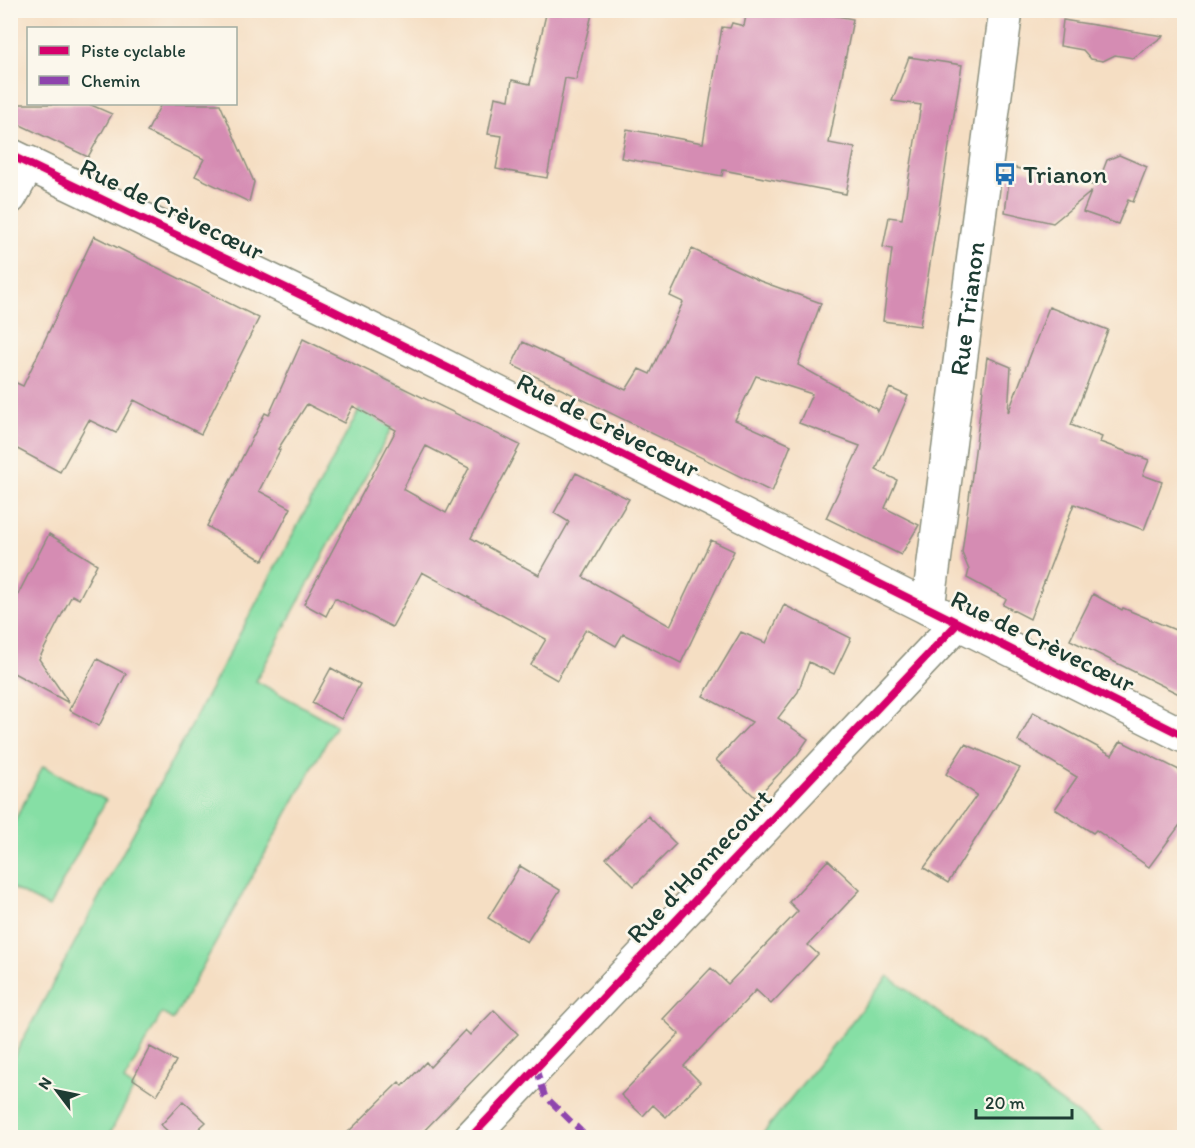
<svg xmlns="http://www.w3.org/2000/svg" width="1195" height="1148" font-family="Itim,sans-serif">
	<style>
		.green { fill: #86dfa5; stroke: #528e6c; stroke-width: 1.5 }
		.building { fill: #d58cb3; fill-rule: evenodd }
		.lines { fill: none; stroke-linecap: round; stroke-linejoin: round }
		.minor-casing { stroke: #8a8e7c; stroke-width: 36 }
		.tertiary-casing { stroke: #8a8e7c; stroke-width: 36 }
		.minor { stroke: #fff; stroke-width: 33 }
		.tertiary { stroke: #fff; stroke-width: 33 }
		.quiet { stroke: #8e44ad; stroke-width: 6; stroke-dasharray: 12 6; stroke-linecap: butt }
		.cycleway-casing { stroke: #fbf7ec; stroke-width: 11 }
		.cycleway { stroke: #d6006c; stroke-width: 8 }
		.labels { text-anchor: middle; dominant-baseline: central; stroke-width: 5; stroke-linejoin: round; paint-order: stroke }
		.poi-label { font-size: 26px; fill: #1f3d34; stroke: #fbf7ec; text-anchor: start }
		.street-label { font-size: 26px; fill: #1f3d34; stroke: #fbf7ec }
	</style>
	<rect width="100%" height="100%" fill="#fbf7ec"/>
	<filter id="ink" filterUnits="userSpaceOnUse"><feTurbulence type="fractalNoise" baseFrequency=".0167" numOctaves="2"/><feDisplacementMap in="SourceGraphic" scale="12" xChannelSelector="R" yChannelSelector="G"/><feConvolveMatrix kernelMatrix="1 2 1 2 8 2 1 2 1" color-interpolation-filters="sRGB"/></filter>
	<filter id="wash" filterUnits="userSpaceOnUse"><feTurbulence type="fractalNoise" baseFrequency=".008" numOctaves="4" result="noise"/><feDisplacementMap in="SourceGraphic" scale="24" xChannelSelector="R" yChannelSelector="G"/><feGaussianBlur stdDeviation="1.35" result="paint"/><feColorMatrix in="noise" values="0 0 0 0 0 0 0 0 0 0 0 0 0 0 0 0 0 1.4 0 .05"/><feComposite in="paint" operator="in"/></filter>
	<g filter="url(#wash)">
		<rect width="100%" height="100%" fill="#f5dec3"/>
		<path class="green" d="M378 375 411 392 256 681 336 725 173 1020 162 1013 124 1081 134 1088 108 1137 11 1138V1062Z
			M43 766 106 800 49 907 10 887 11 828Z
			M888 976 1103 1133 1100 1138 760 1137Z"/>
		<g id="blocks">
			<path class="building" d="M547 10H593L576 80 565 78 547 178 496 169 502 136 488 134 495 97 509 100 512 80 530 84Z
				M747 10H806L853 19 829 143 855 148 846 194 723 170 722 176 621 158 627 129 703 143 722 27 730 28 732 23 744 26Z
				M1063 20 1163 36 1133 58 1115 55 1103 61 1091 59 1083 50 1060 46Z
				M909 57 962 65 920 326 883 321 892 249 883 247 889 217 902 219 921 105 892 101Z
				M10 104H89L112 114 88 157 10 120Z
				M161 104H220L254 182 249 202 195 176 204 159 147 132Z
				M1119 155 1147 167 1133 202 1128 200 1118 224 1083 212 1091 192 1053 223 1005 212 1011 167 1097 186 1107 160Z
				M94 236 259 318 201 434 134 400 116 433 89 420 60 472 10 445V380L23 386Z
				M692 249 760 281 821 303 798 365 877 409V413L890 388 908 396 876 470 897 480 885 508 919 525 901 555 826 518 860 446 799 423 812 394 756 376 735 420 791 445 772 492 512 365 523 342 626 390 639 369 650 374 683 302 670 296Z
				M1049 307 1108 330 1071 425 1102 437 1100 442 1149 460 1143 475 1162 482 1144 530 1074 504 1030 619 1003 605 1006 599 967 578 969 570 962 553 987 357 1011 367 1008 413Z
				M303 339 520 445 471 538 539 575 569 522 554 513 576 473 629 499 583 577 670 626 711 540 734 551 681 663 623 634 616 646 586 629 557 680 531 665 546 639 422 572 392 627 335 598 326 616 304 604 396 430 353 406 344 423 307 404 278 449 280 450 259 491 291 508 263 561 207 526 265 413 269 415ZM426 446 469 468 446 513 403 489Z
				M49 534 97 564 79 599 72 595 39 659 69 703 10 671V610Z
				M1093 594 1122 610 1123 608 1185 634V697L1070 640Z
				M784 605 851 638 834 674 809 662 798 692 778 718 808 739 797 755 756 798 716 760 752 722 703 696 741 632 766 643Z
				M97 659 126 674 99 726 69 710Z
				M331 668 360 684 341 719 312 703Z
				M1033 712 1112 755 1121 741 1185 773V818L1149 867 1096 830 1093 833 1055 809 1077 777 1018 741Z
				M965 744 1020 768 948 883 924 868 977 795 946 774Z
				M648 816 676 844 634 886 606 858Z
				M828 860 860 890 808 945 818 954 771 1004 756 990 684 1066 700 1082 666 1117 653 1105 643 1116 621 1095 679 1034 663 1019 711 968 728 984 798 911 789 902Z
				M520 866 560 890 527 942 488 918Z
				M494 1010 518 1034 418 1137H343L399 1082 403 1086 426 1062 430 1067 465 1030 470 1035Z
				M150 1047 176 1061 157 1095 133 1079Z
				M183 1101 206 1122 190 1137H174L161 1125Z"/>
		</g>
	</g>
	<g filter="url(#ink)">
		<use href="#blocks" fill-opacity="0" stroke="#8a8e7c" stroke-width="1.5"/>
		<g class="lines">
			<g class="minor-casing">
				<g id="minor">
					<path d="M10 197 29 163"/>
					<path id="s1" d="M928 608 1006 10"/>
					<path d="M470 1138 958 623"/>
				</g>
			</g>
			<g class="tertiary-casing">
				<path id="tertiary" d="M10 155 332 310 1184 736"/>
			</g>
			<use href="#minor" class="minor"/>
			<use href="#tertiary" class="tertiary"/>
			<path class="quiet" d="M536 1068 545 1096 588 1138"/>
			<g class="cycleway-casing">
				<path id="cycleway" d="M10 155 332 310 1184 736
					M470 1138 958 623"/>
			</g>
			<use href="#cycleway" class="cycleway"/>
		</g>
	</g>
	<defs>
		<g id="bus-bare" transform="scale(1.8)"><path d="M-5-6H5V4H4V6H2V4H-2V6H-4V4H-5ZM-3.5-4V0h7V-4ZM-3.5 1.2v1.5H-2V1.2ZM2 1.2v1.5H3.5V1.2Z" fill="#1f6fb2" stroke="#fbf7ec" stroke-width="2.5" paint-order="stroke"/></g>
	</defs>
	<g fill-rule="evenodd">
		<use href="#bus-bare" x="1005" y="174"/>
	</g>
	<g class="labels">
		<g class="poi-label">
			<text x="1023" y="174">Trianon</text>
		</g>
		<g class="street-label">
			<text transform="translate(172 209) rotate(26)">Rue de Crèvecœur</text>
			<text stroke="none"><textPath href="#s1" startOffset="302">Rue Trianon</textPath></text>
			<text transform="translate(608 425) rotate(27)">Rue de Crèvecœur</text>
			<text transform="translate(1043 641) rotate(26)">Rue de Crèvecœur</text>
			<text transform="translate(699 866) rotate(-47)">Rue d'Honnecourt</text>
		</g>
	</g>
	<rect width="1195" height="1148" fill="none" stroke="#fbf7ec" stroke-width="36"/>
	<rect x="27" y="27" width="210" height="78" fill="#fbf7ec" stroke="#a3ada2" stroke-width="1.5"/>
	<rect x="39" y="46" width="30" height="9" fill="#d6006c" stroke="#a3ada2" stroke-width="1.5"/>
	<text x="81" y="57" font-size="18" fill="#1f3d34">Piste cyclable</text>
	<rect x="39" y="76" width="30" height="9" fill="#8e44ad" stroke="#a3ada2" stroke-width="1.5"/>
	<text x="81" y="87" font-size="18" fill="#1f3d34">Chemin</text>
	<g transform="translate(57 1091) rotate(302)" stroke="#fbf7ec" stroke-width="4.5" paint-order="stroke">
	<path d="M0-4.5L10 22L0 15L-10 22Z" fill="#1f3d34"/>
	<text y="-9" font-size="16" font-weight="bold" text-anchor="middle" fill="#1f3d34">N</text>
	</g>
	<path d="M976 1109v9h96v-9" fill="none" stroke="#1f3d34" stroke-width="3"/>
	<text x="985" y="1109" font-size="18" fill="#1f3d34" stroke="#fbf7ec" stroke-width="4.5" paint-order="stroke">20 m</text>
</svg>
